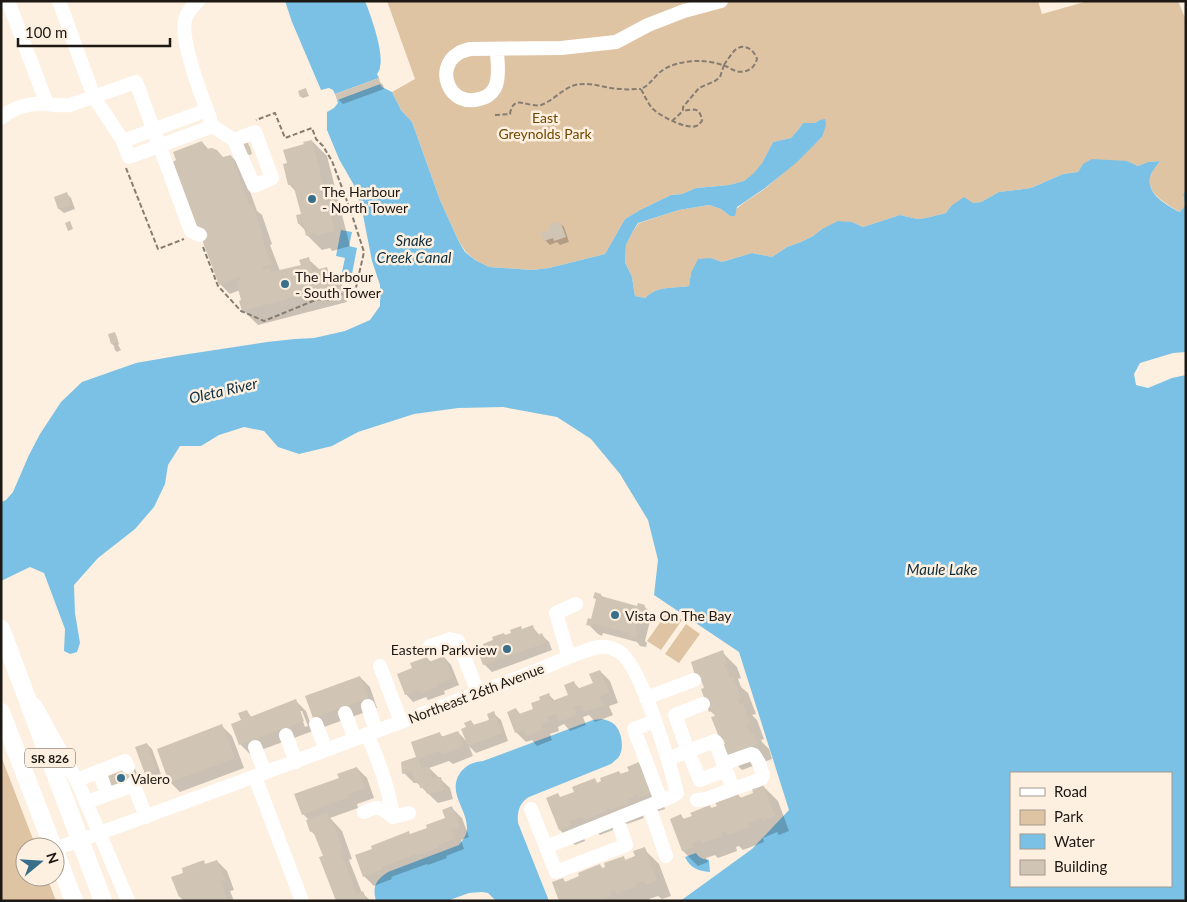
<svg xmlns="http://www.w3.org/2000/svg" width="1187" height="902" font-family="Lato,sans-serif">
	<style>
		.green { fill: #dfc4a4 }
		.water { fill: #7bc1e5; fill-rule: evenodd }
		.shadow { fill: #0003; fill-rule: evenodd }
		.building { fill: #d0c4b5 }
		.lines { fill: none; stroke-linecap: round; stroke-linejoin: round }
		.path { stroke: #857c72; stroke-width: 2; stroke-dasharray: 5 2.5; stroke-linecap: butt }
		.minor { stroke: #fff; stroke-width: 14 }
		.major { stroke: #fff; stroke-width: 18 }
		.poi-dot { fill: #386f8a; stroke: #fdf0e0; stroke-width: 2 }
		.labels { text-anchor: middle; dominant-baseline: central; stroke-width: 5; stroke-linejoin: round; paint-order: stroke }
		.shield { fill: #fdf0e0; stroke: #605950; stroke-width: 1 }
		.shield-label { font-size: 12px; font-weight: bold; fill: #1d1813 }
		.park-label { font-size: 14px; fill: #714700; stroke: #fdf0e0 }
		.poi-label { font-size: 14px; fill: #1d1813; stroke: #fdf0e0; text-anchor: start }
		.street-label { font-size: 14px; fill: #1d1813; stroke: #fdf0e0 }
		.water-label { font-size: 15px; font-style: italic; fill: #0d2d3d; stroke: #fdf0e0 }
	</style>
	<rect width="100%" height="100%" fill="#fdf0e0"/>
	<path class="green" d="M387 1H1038L1042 14 1088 1H1178L1186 20V191L1183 194 1185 205 1180 212C1167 204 1144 193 1151 174 1152 170 1157 165 1160 161L1148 162 1138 166 1127 161 1083 164 1078 172 1063 174 1031 188 999 192 981 202 951 206 946 213 926 218 917 219 900 215 863 227 852 222 822 229 813 236 801 242 787 247 772 257 752 253 722 262 711 258 691 273 689 286C672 289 659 285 645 298L635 296 632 277 625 262 626 245 633 231 639 223 679 210 709 205 721 209 730 216C740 203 754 197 767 187 786 171 804 154 822 137L820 120 815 123H803L798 130 791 138 773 142 762 163 754 174 744 181 729 185 696 188 682 194 671 195 640 210 625 219 605 254 549 268 532 270 489 267 475 260 466 252 458 240 440 200 412 122 401 110 392 92 415 79Z
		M668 611 682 620 661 650 647 641Z
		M686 624 700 634 679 663 665 654Z
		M1 756 36 847H25V877H47L56 901H1Z"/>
	<path class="water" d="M285 1H365C371 16 384 52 380 67 380 70 378 72 377 74L379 78 335 94 333 90 329 88 321 90 292 22Z
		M380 84 382 87 392 92 401 110 412 122 440 200 458 240 465 252 475 260 489 267 532 270 549 268 605 254 625 219 640 210 671 195 682 194 696 188 729 185 744 181 754 173 762 163 773 142 791 138 798 130 803 123H815L820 120 825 119 826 125 822 137 796 163 765 188 737 207 735 216H730L721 209 709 205 679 210 638 223 633 231 626 245 625 262 632 277 635 296 645 298C659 285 671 289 689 286L691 273 698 259 711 258 722 262 752 253 772 257 787 247 801 242 813 236 822 229 838 221 852 222 863 227 900 215 917 219 926 218 946 213 951 206 964 197 973 203 981 202 999 192 1031 188 1063 174 1078 172 1083 164 1092 159 1127 161 1138 166 1148 162 1160 161C1157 165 1153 170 1151 174 1144 193 1166 205 1180 212L1185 205 1183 194 1186 191V352L1173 353 1140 363 1134 374 1136 385 1148 388 1172 378 1186 375V901H678L683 899 752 849 789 810 739 652 654 595 658 560 648 520 620 474 591 439 557 417 503 407 458 408 414 414 358 432 332 446 299 454 278 447 264 431 244 427 219 435 201 446H180L168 465 165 484 154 507 135 529 98 558 74 585 75 613 80 643 77 652 70 654 64 651 65 629 44 573 30 567 1 581V502L6 500 13 492 29 455 40 434 61 402 82 382 136 363 182 355 267 342 295 339 314 338 345 331 370 320 380 306V285L372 261 362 210 355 187 339 159 327 130V112L334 108 338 103 337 100ZM1011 773H1171V886H1011Z
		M341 230 352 232 349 246 357 248 352 274 342 272 345 258 336 256Z
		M602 719C606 720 610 721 614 724 622 731 625 749 618 758 617 759 612 763 611 764L529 797C519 803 517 812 518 823L549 901H496L488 893 482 892 469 893 447 901H376C372 886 376 880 388 872L459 845C463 840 467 835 467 828 467 808 447 793 460 773 466 765 473 762 483 761L593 720Z
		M696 853C699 858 703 859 709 860L710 872C698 871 690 868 685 857Z"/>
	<path class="shadow" d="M378 80 383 85 384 89 343 104 338 99Z
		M306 90 309 96 303 98 301 97Z
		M312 141 327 156 350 246 332 251 330 248 322 250 307 235 306 231 299 224 297 216 302 215 296 192 289 184 288 164 305 145Z
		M202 142 209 150 223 159 231 156 241 166 257 211 262 215 272 244 270 245 280 271 302 266 308 259 320 270 327 269 342 284 347 302 258 325 243 310V301L240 290 230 294 220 284Z
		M248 145 250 147 252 154 249 155 248 154H246Z
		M67 194 71 198 75 209 64 213 59 209 55 198Z
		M560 223 564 227 569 242 560 245 557 242 550 245 545 240 552 231Z
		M114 333 116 335 119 344 118 345 121 350 117 352 115 350 114 347H115L112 344 109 335Z
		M601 595 604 599 638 607 644 606 654 616 653 621H650L645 641 647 643 646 647 640 646 637 642 603 633 602 636 598 634 588 624 592 620 597 600 595 598Z
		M532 626 540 636 542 635 549 642 552 650 492 672 484 664 489 655 506 636Z
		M722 652 737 667 741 678 738 679 741 687 748 693 756 714 752 715 757 720 764 739 761 740 762 742 769 749 772 759 742 770 727 755V744L720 736 716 716 710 711 706 689 703 681 697 675Z
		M444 657 451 665 459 685 444 691 445 694 428 700 426 697 413 702 406 694 413 669 427 658 431 662Z
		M600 671 610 681 618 703 609 706 613 715 595 722 589 715 583 717 586 725 570 731 564 724 558 727 559 731 550 734 552 740 537 746 532 740 526 742 516 732V709L521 715 535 710 542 700 548 694 555 701 569 696 574 683 580 689 594 684Z
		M360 677 370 687 377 708 324 727 314 717Z
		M296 701 306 711 313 731 250 754 240 744 242 721 247 711 252 718ZM299 711H302L308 726 305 727Z
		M493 713 501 720 508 741 476 753 469 746 473 756 453 764 449 761 429 768 450 788 453 799 438 803 417 783H414L404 773 440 734 443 737 458 732 467 742 468 728 471 721 475 726 490 720Z
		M222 726 232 736 244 768 180 792 170 782Z
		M147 744 152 749 161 774 151 778 146 773Z
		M639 764 654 779 665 809 656 812 642 814 644 818 627 824 624 822 621 827 600 835 597 832 584 837 585 841 575 845 560 830 561 798 575 792 594 780 598 784 619 772 622 775 631 772Z
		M357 768 367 778 374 798 357 804 358 808 330 818 342 831 352 859 349 860 362 893 371 901H337L324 857 317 837 311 831 309 820 303 814 340 778Z
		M763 786 778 801 789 831 779 835 777 832 763 838 764 842 743 850 739 846 736 847 737 851 718 858 715 855 706 858 708 862 698 866 683 851 671 820 681 816 685 820 693 816 710 807 713 809 738 795 742 799 755 794Z
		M452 808 462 818 469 837 461 840 464 849 446 856 447 858 428 865 427 864 391 877 392 879 374 886 364 876 411 835 429 829 446 819Z
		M644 849 659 864 671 896 662 899 658 896 649 899 650 901H560L563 879 566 883 600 866 603 869 623 858 627 861 637 857Z
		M217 861 227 871 234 890 230 891 234 901H184L180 897 185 873 203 862 207 865Z"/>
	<path class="building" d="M379 78 380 84 337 100 335 94Z
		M306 88 308 94 300 97 298 91Z
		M312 140 335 231 316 236 315 233 306 236 303 223 298 224 296 215 301 214 293 184 288 185 283 164 287 163 283 150 304 144 303 142Z
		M202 141 205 149 212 148 217 150 223 157 231 155 249 204 252 203 263 234 261 235 272 264 262 268V270L270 268 271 272 301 265 299 260 309 257 312 271 327 267 333 287 242 311 239 301 241 300 236 281 240 280 239 277 219 285 173 162 176 160 173 152Z
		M246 143H248L251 152 246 154 241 145Z
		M67 192 71 205 58 209 54 197Z
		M70 221 73 229 68 231 65 223Z
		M560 221 566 237 554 241 553 238 544 241 541 233 550 230 549 225Z
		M115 332 118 342 111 344 108 334Z
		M595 592 601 594V596L637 606 638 603 645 605 643 612 640 611 635 631 638 632 636 638 629 636 630 633 593 624 592 626 586 625 588 618 591 619 596 599 593 598Z
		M533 625 536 636 542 633 546 643 483 665 480 657 487 654 483 644 493 640 492 637 504 633 505 635 511 633 510 630 521 626 522 629Z
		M723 650 727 663 724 664 730 678 733 676 741 698 738 700 740 704 743 703 750 723 747 725 750 734 754 733 758 744 726 756 722 745 725 744 722 735 719 737 711 717 715 716 713 710 709 712 701 689 704 688 699 674 695 675 691 662Z
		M444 656 453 678 437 684 438 687 420 693 419 690 405 695 397 674 412 668 410 663 427 657 429 662Z
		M600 670 609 693 600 696 604 705 584 712 581 705 574 707 577 715 559 722 556 714 548 717 550 721 541 724 543 730 526 736 523 730 515 733 507 712 516 708 519 714 533 709 531 703 540 700 539 697 549 693 552 701 568 695 564 685 574 681 577 689 593 683 589 674Z
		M360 676 368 698 313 718 305 696Z
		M296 699 304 721 239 745 231 724 241 720 238 713 247 710 250 717Z
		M494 711 502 733 468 746 461 729 466 727 464 723 471 720 473 725 489 720 487 714Z
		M222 724 235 758 169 783 157 749Z
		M458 731 464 746 442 755 439 751 419 759 421 768 429 767 432 778 441 777 444 790 427 794 425 788H420L419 782 415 783 412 772 402 774 401 762 416 757 411 742 440 732 441 737Z
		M147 743 157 770 145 774 135 747Z
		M639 762 651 794 639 798 638 795 628 799 630 803 611 810 609 807 606 808 607 811 584 820 582 817 569 821 571 826 559 830 546 798 558 793 560 797 574 792 572 787 595 778 597 783 601 781 600 778 619 771 620 774 629 771 627 767Z
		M134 766 139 779 108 791 103 778Z
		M357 767 365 788 348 794 349 797 302 815 294 794 339 778 337 774Z
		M763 784 775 816 763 821 762 818 748 823 750 827 727 835 725 831 721 832 723 836 702 843 700 840 692 843 694 847 682 851 670 819 681 814 683 819 692 816 690 813 710 805 711 808 717 806 715 802 738 793 740 798 753 793 752 788Z
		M452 806 460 827 452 830 455 839 437 846 438 848 417 856 416 854 382 867 383 869 363 877 355 855 372 849 371 846 409 831 410 834 427 828 426 825 445 818 442 810Z
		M327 812 330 821 332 820 343 849 340 850 357 894 363 891 367 901H336L319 857 323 856 313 831 310 832 306 820Z
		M645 847 657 881 646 885 644 881 635 884 636 887 616 894 615 890 611 892 612 896 599 901H559L552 882 563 878 565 882 579 876 578 873 600 864 602 868 605 867 604 863 624 856 625 860 635 856 633 851Z
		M204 860 205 864 217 860 225 880 221 881 228 901H184L182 896 179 897 171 877 183 873 182 868Z"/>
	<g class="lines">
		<path class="path" d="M724 65 720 77 715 81 699 88 683 107V111C694 109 700 107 702 121 700 123 699 125 696 126 687 130 657 115 651 107 647 101 644 95 641 89 649 85 652 80 658 74 668 64 685 61 699 61 707 61 718 63 725 66 729 67 732 70 736 71 746 74 755 68 757 59 754 49 743 42 734 51 731 55 727 60 724 65
			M495 115 510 114C513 93 528 108 541 105 553 101 562 89 575 85 591 81 606 89 621 89 628 90 634 89 641 89
			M672 121 683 111
			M126 168 158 249 184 239
			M203 247 218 286 241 311 264 321 318 299 331 300 342 294 355 292 364 252 350 209 332 161 323 146 316 139 312 128 285 138 275 113 256 120"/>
		<path class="minor" d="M8 1 47 104
			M59 1 94 97 123 141
			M198 1C192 7 187 12 185 20 180 41 202 97 210 118
			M497 49C497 61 500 74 496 85 493 93 488 97 479 99 450 108 433 68 459 53 462 51 467 50 470 49L561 48 616 42 648 25 684 11 721 1
			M207 110 123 141 129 157 213 126
			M1 118C14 107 29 103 46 104 54 105 61 106 70 105L136 82 191 231 200 235
			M213 126 234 140 254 186 272 178 255 132 234 140
			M430 646 450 639 458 641 478 693
			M569 657 556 613 576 604
			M380 666 401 722
			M646 698 694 680
			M35 705 78 783 118 877 128 901
			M368 706 376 731
			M345 713 355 739
			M655 721 634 729 661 801
			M316 724 326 750
			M367 734C379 761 389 788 393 817
			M286 735 296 762
			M255 747 265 773
			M668 759 688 751 700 780 726 770 715 741 688 751 675 715 703 704
			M723 764 751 754 754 755 759 763 763 775 761 779 733 789 726 770
			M99 771 107 794
			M255 777 302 901
			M77 780 125 761 128 767
			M133 783 146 817
			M697 800 706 799 733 789
			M87 802 134 785
			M649 806 666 856
			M531 809 556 872 626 845 617 819
			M364 812C379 805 381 807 393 817L409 813
			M55 849C210 794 364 736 518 678 540 670 562 659 585 651 589 650 595 647 599 647 605 646 613 648 618 651 641 663 670 765 677 793L673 796 546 847"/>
		<path class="major" d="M1 629 103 901
			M1 712 53 847
			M55 851 74 901"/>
	</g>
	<g class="poi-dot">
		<circle cx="312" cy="199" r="5"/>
		<circle cx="285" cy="284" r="5"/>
		<circle cx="615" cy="615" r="5"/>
		<circle cx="507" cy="649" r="5"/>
		<circle cx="121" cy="778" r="5"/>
	</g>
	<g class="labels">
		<rect class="shield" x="25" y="748.5" width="50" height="19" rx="4"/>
		<g class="shield-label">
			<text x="50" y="758">SR 826</text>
		</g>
		<g class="park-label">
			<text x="545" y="117">East<tspan x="545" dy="16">Greynolds Park</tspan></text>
		</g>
		<g class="poi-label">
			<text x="322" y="191">The Harbour<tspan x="322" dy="16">- North Tower</tspan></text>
			<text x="295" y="276">The Harbour<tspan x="295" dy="16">- South Tower</tspan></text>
			<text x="625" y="615">Vista On The Bay</text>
			<text x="497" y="649" text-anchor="end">Eastern Parkview</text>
			<text x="131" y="778">Valero</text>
		</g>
		<g class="street-label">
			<text transform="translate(476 693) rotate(-21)">Northeast 26th Avenue</text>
		</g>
		<g class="water-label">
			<text x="414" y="240">Snake<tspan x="414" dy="17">Creek Canal</tspan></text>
			<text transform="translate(223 390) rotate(-13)">Oleta River</text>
			<text x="942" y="569">Maule Lake</text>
		</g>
	</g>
	<rect width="1187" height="902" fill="none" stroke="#1d1813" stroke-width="5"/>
	<rect x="1010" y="772" width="162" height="115" fill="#fdf0e0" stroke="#a39a8e"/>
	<rect x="1020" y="788" width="25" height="8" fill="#ffffff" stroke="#a39a8e"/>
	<text x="1054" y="797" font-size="15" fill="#1d1813">Road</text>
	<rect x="1020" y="810" width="25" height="15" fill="#dfc4a4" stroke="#a39a8e"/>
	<text x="1054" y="822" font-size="15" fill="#1d1813">Park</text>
	<rect x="1020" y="834" width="25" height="15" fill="#7bc1e5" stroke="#a39a8e"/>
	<text x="1054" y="847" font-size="15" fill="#1d1813">Water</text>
	<rect x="1020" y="860" width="25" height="15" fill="#d0c4b5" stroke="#a39a8e"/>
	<text x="1054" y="872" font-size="15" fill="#1d1813">Building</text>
	<g transform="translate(40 862) rotate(72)"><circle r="24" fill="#fdf0e0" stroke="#a39a8e"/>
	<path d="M0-4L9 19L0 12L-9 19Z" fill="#386f8a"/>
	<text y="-8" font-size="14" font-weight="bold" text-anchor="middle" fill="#1d1813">N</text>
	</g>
	<path d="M18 38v8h152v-8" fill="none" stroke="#1d1813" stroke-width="2.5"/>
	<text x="25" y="38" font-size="15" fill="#1d1813" stroke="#fdf0e0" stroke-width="4" paint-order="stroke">100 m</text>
</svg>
